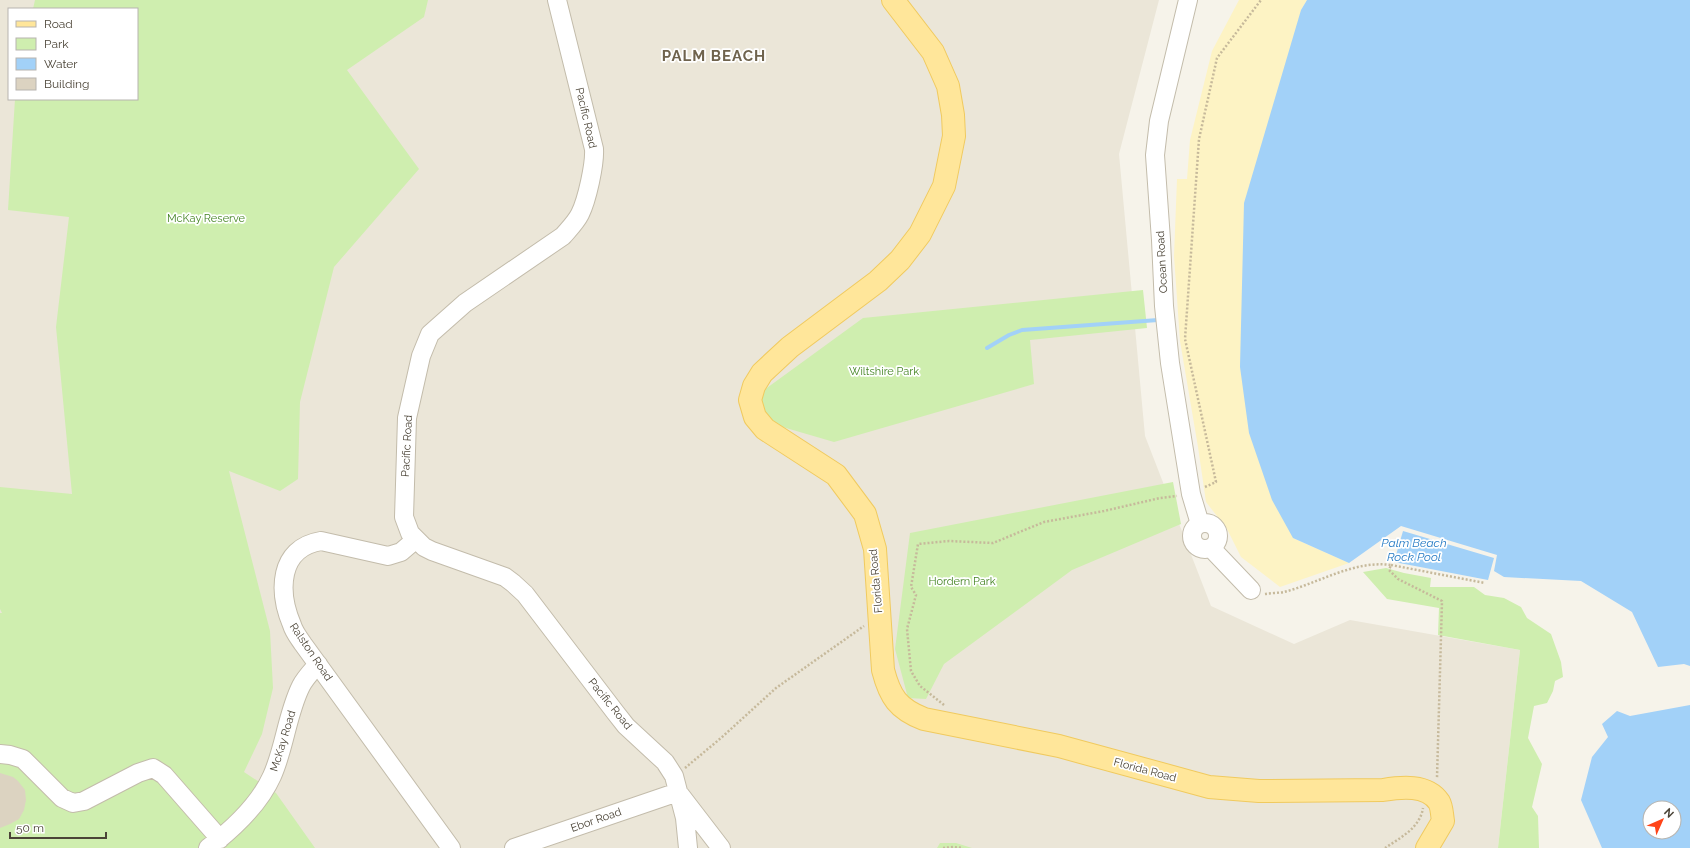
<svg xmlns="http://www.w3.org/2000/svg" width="1690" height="848" font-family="Raleway,sans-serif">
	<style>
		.residential { fill: #ebe6d8; fill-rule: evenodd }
		.green { fill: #cfeeaf }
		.sand { fill: #fdf3c4 }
		.water { fill: #a2d1f8; fill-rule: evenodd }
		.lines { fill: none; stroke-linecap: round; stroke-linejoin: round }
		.stream { stroke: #a2d1f8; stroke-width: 4 }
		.building { fill: #dcd3c1 }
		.minor-casing { stroke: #c3bcab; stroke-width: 20 }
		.major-casing { stroke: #f0ca5f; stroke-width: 24 }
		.path { stroke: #c6b99b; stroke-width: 2.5; stroke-dasharray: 2 2; stroke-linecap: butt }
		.minor { stroke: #fff; stroke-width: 18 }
		.major { stroke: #ffe69a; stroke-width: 22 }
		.labels { text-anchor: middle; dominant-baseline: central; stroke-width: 3.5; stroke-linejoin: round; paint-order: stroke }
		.street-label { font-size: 11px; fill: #4b4437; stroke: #fff }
		.park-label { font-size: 11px; fill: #448423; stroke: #fff }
		.water-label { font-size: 12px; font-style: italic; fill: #247ac4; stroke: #fff }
		.district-label { font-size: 15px; font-weight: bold; letter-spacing: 1px; fill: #6f634d; stroke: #fff }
	</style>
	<rect width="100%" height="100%" fill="#f6f3ea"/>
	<path class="residential" d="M0 0H1159L1119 154 1145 436 1211 606 1294 644 1350 620 1520 650 1498 848H0ZM9 9H137V99H9Z"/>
	<path class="green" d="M35 0H428L424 17 347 70 419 169 334 267 300 402 298 479 280 491 229 471 270 631 273 688 262 734 244 772 276 793 315 848H0V613H2L0 609V487L72 494 56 327 69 217 8 210 15 99H75L87 100 88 99H137V9H33Z
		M1143 290 1147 328 1030 340 1034 384 834 442 752 418 745 404 863 318Z
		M1173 482 1181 524 1072 570 944 664 926 699 908 698 895 649 910 533Z
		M1386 568 1404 573 1431 578 1430 587H1474L1485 595 1504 598 1521 607 1527 618 1551 634 1561 662 1563 677 1555 681 1553 691 1547 703 1534 706 1528 738 1542 764 1532 807 1538 816 1539 848H1498L1520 650 1438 635 1439 608 1387 599 1363 572Z
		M940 843H956L972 848H937Z"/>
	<path class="sand" d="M1239 0H1307L1301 10 1293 538 1349 563 1280 587 1241 557 1227 529 1206 502 1198 447 1180 341 1174 256 1177 179H1187L1190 140 1212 51Z"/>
	<path class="water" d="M1307 0H1690V666L1684 664 1658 667 1632 612 1581 581 1504 577 1494 571 1497 555 1401 526 1349 563 1293 538 1272 500 1249 433 1240 367 1244 203 1301 10Z
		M1403 531 1494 558 1488 580 1394 562Z
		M1690 705V848H1602L1581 800 1592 757 1608 737 1602 724 1617 711 1630 716ZM1650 808H1674V832H1650Z"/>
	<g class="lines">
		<path class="stream" d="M987 348 1009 335 1022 330 1158 320"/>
	</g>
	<path class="building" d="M0 773 13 777 18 781 25 790 26 800 24 810 19 819 10 824 0 828Z"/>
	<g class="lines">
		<g class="minor-casing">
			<path id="minor" d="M557 0 594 149C595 164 587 200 580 214 576 222 569 229 563 236L465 303 430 334 421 356 407 418 404 517 410 533 424 547 432 551 505 577 513 583 525 594 615 712 626 726 665 762 674 776 685 818 688 848
				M1188 0 1159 121 1155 155 1161 240 1164 306 1170 363 1191 494 1200 524
				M1192 536a13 13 0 1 1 26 0a13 13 0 1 1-26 0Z
				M415 540 401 552 388 556 321 541C278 548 278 592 292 625 294 632 299 638 303 644L451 848
				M1211 548 1251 590
				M0 754 10 755 23 759 62 798 73 803 84 801 138 773 153 768 164 775 220 839
				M208 848C233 829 259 805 272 776 285 747 287 714 301 686 305 678 312 671 318 664
				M514 848 678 792 721 848"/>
		</g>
		<g class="major-casing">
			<path id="major" d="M893 0 933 52 948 86 953 115 954 136 944 186 920 234 900 260 878 281 790 347 762 373 754 386 750 400 755 417 765 429 836 475 865 514 875 549 883 670C890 697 898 709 924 719L1059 746 1209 787 1259 791 1383 790C1401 787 1427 784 1439 802 1442 807 1442 816 1443 821L1427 848"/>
		</g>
		<path class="path" d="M1205 487 1216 482 1185 339 1199 139 1217 58 1261 0
			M1391 565 1485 583
			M1265 594C1271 593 1278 593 1284 592 1319 583 1354 560 1391 565L1389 570 1398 579 1442 601 1437 778
			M944 705 920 686 911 671 907 629 916 595 911 587 918 544 949 541 993 543 1044 522 1104 511 1160 498 1177 496
			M685 768 721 738 776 688 864 626
			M943 848 953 847 963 848
			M1385 848C1400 838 1420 828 1423 808"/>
		<use href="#minor" class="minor"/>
		<use href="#major" class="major"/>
	</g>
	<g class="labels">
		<g class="street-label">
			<text transform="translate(586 118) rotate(77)">Pacific Road</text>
			<text transform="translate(1162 262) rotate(-93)">Ocean Road</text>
			<text transform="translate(407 446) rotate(-87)">Pacific Road</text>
			<text transform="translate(876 581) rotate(-95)">Florida Road</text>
			<text transform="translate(311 652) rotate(56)">Ralston Road</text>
			<text transform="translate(610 704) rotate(51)">Pacific Road</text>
			<text transform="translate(283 741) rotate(-73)">McKay Road</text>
			<text transform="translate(1145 770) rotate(15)">Florida Road</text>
			<text transform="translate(596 820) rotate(-19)">Ebor Road</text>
		</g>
		<g class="park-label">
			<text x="206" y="218">McKay Reserve</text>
			<text x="884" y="371">Wiltshire Park</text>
			<text x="962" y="581">Hordern Park</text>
		</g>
		<g class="water-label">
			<text x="1414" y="543">Palm Beach<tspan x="1414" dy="14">Rock Pool</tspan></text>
		</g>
		<g class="district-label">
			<text x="714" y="56">PALM BEACH</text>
		</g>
	</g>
	<rect x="8" y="8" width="130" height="92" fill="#ffffff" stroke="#b7b4af"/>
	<rect x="16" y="21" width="20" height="6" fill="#ffe69a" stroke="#b7b4af"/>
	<text x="44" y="28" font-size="12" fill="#4b4437">Road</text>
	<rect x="16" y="38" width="20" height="12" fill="#cfeeaf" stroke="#b7b4af"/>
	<text x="44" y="48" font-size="12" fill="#4b4437">Park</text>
	<rect x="16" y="58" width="20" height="12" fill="#a2d1f8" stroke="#b7b4af"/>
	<text x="44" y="68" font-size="12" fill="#4b4437">Water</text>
	<rect x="16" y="78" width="20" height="12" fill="#dcd3c1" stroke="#b7b4af"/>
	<text x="44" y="88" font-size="12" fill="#4b4437">Building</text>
	<g transform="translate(1662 820) rotate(45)"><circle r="19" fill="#ffffff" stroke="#b7b4af"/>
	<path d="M0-3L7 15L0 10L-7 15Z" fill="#ff4418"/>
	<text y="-6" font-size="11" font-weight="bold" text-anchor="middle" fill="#4b4437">N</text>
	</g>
	<path d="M10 832v6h96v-6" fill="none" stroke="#4b4437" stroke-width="2"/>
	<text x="16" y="832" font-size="12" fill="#4b4437" stroke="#ffffff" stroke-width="3" paint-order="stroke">50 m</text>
</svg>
